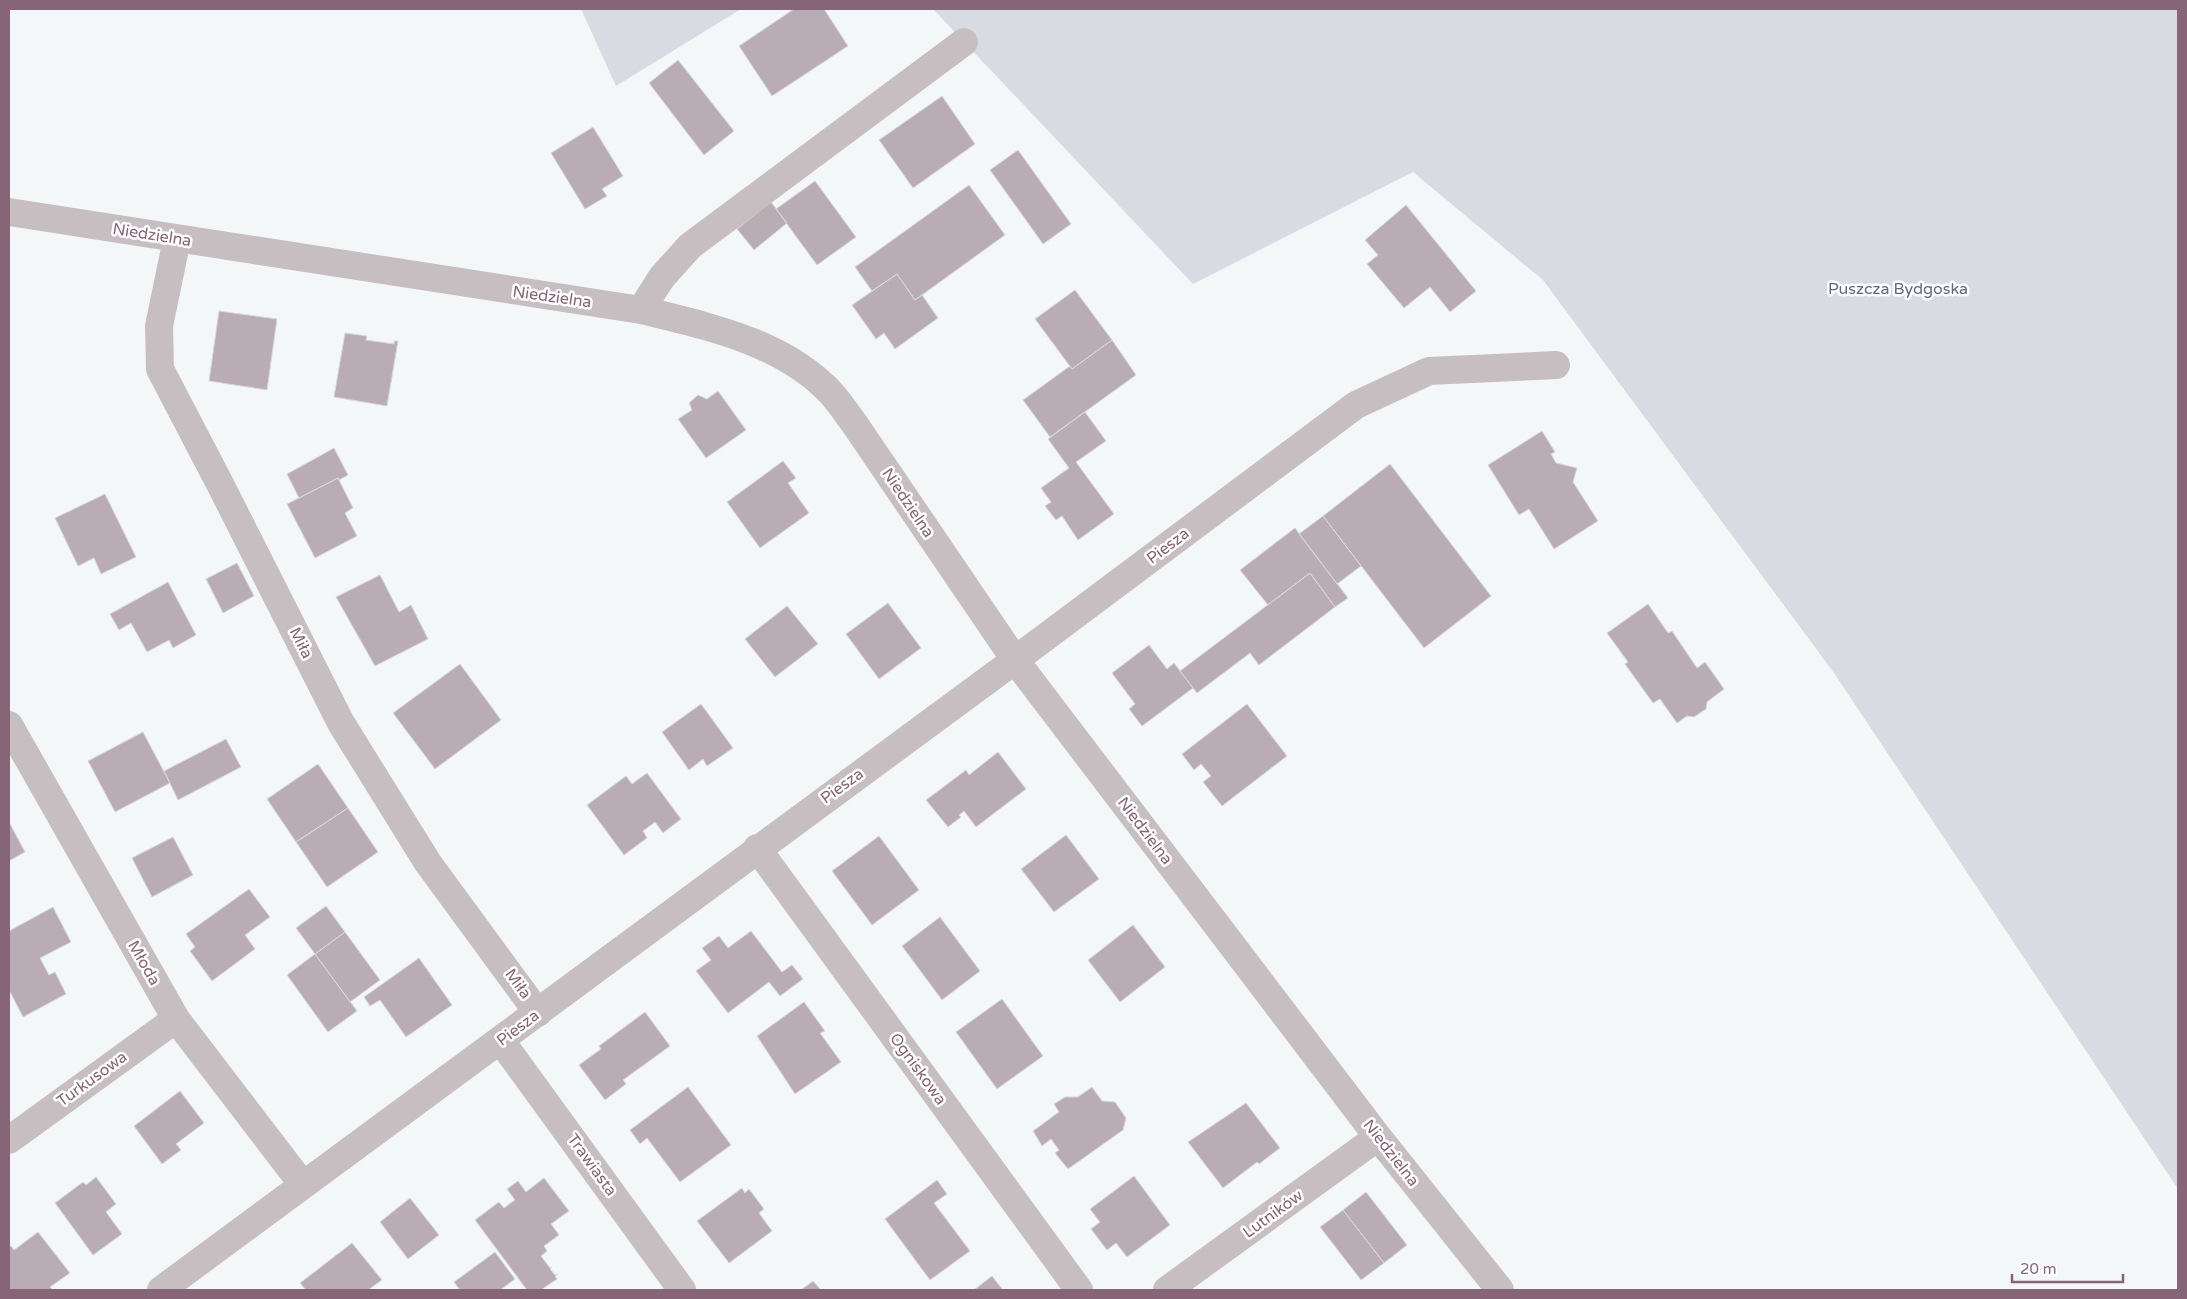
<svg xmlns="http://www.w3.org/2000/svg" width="2187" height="1299" font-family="'Varela Round',sans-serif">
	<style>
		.green { fill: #d8dbe2 }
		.building { fill: #baacb3; stroke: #d7d9d9 }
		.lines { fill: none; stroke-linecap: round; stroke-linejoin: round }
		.minor { stroke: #c7bec2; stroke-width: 28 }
		.labels { text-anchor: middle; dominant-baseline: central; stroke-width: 5; stroke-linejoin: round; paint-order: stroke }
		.street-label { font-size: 16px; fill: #866676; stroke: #fff }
		.park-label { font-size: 16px; fill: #65687d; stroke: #fff }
	</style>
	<rect width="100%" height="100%" fill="#f4f7f7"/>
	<path class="green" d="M581 9H741L616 86Z
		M933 9H2178V1189L1834 673 1543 280 1413 172 1193 284Z"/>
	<path class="building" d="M794 9H824L848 46 772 96 739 46Z
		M678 60 734 131 704 155 649 83Z
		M942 96 975 144 913 188 879 140Z
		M593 127 623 176 602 189 607 196 585 209 551 153Z
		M1018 150 1071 224 1043 244 990 170Z
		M815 181 856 237 817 265 776 209Z
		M969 185 1005 235 915 300 897 274 872 291 855 267Z
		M771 202 787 223 754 250 737 229Z
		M1406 205 1476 291 1450 312 1430 287 1404 308 1367 264 1378 255 1365 240Z
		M897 274 915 300 922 295 938 318 895 349 884 333 876 339 852 305Z
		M1075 290 1112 340 1072 369 1035 319Z
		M219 311 277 319 267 390 209 381Z
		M345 333 367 336 366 340 394 344V341H398L387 406 334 397Z
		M1112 340 1136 375 1050 437 1023 400 1070 366 1072 369Z
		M718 391 746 430 706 458 678 419 692 410 689 403 698 395 707 399Z
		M1085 412 1106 441 1076 462 1114 514 1078 540 1062 516 1056 520 1045 506 1051 502 1041 488 1069 468 1048 439Z
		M1542 431 1555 452 1551 454 1556 463 1577 468 1573 482 1598 521 1554 549 1529 509 1519 515 1488 465Z
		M334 448 348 475 339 480 338 478 299 498 287 474Z
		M783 461 796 478 788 483 809 513 760 548 727 502Z
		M1390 464 1491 596 1424 648 1323 516Z
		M338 478 353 508 345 513 357 536 315 558 287 504Z
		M105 494 136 557 101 574 94 558 78 566 55 518Z
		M1323 516 1361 566 1337 584 1299 534Z
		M1295 528 1348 598 1335 607 1310 573 1268 605 1240 570Z
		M237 563 254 596 223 613 206 579Z
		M1310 573 1335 607 1259 665 1250 653 1197 693 1180 671Z
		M380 575 399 612 411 605 428 639 375 666 336 597Z
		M168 582 196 635 173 648 169 640 147 652 131 623 119 630 110 614Z
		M888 603 921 648 879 679 846 634Z
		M1648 604 1668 633 1672 631 1697 668 1705 662 1724 689 1707 702 1706 709 1694 717 1687 716 1677 723 1660 699 1653 703 1625 664 1628 662 1607 633Z
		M787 606 818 644 775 677 745 639Z
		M1149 645 1167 669 1174 663 1193 688 1142 726 1129 709 1135 704 1112 673Z
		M460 664 501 720 435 769 393 713Z
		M701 704 733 748 707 766 703 759 689 770 662 732Z
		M1247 704 1287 756 1222 806 1203 782 1211 776 1201 764 1194 770 1182 754Z
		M143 732 170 783 115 812 88 761Z
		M226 739 241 767 178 800 164 771Z
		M998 752 1026 789 976 827 964 811 959 815 961 817 948 827 926 800 966 770 969 775Z
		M318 764 348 808 296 842 267 799Z
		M647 773 681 819 663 833 655 822 643 831 647 838 624 855 587 805 626 776 632 784Z
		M348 808 378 852 327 887 296 842Z
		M9 822 25 852 9 861Z
		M1066 835 1099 879 1054 912 1021 869Z
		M879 836 919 890 872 925 832 871Z
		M173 837 193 875 152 897 132 858Z
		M249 889 270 917 245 935 255 949 212 981 190 951 195 947 186 934Z
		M326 906 345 932 315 954 296 928Z
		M53 907 71 942 40 958 49 975 55 972 66 994 23 1017 9 990V931Z
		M940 917 980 971 942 1000 902 946Z
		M1133 925 1165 967 1120 1002 1088 960Z
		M751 931 782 972 792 965 803 979 780 996 769 982 728 1013 696 971 711 960 702 948 719 936 728 948Z
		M345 932 380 980 350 1002 315 954Z
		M315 954 357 1011 328 1032 287 975Z
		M419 958 452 1005 406 1037 380 1000 370 1006 364 997Z
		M1002 999 1043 1056 997 1089 956 1032Z
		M804 1002 825 1031 820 1033 841 1062 795 1094 757 1036Z
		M645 1012 670 1046 623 1080 626 1084 605 1100 579 1065 601 1049 599 1046Z
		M688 1087 731 1145 680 1182 647 1138 640 1144 630 1130Z
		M1092 1087 1102 1101 1115 1102 1126 1118 1123 1130 1068 1169 1055 1153 1059 1150 1051 1139 1042 1146 1033 1131 1059 1112 1054 1104 1065 1097H1078Z
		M180 1091 204 1123 176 1144 181 1150 162 1164 134 1126Z
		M1246 1103 1280 1148 1259 1164 1257 1162 1223 1188 1188 1142Z
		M1134 1176 1170 1225 1127 1257 1116 1243 1107 1250 1091 1229 1100 1222 1090 1209Z
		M96 1177 116 1204 106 1212 122 1234 93 1255 55 1203 83 1182 86 1185Z
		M544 1178 569 1211 551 1224 559 1235 544 1246 547 1251 541 1256 550 1268 552 1267 550 1269 555 1275 558 1274 555 1276 557 1279 541 1290H527L475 1220 499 1202 504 1208 515 1200 507 1189 518 1181 526 1192Z
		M937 1180 947 1194 934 1203 970 1251 930 1280 885 1219Z
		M742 1188 745 1193 749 1189 764 1209 759 1213 772 1231 729 1263 697 1221Z
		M1366 1192 1407 1245 1384 1263 1343 1210Z
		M410 1198 439 1235 408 1259 380 1222Z
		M1343 1210 1384 1263 1361 1280 1320 1227Z
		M38 1232 70 1273 50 1287 53 1290H9V1247L11 1246 14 1250Z
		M352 1243 382 1280 368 1290H306L300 1283Z
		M495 1252 515 1279 500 1290H460L454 1282Z
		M992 1276 1003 1290H974Z
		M813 1281 821 1290H801Z"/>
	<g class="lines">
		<path class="minor" d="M9 212 641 310C706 326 782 341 831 393 840 403 848 415 856 426L1015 660 1378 1137 1500 1290
			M177 239 159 326 160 369 220 484 341 723 428 863 538 1013
			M641 310 662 277 690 246 964 42
			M9 725 176 1019 303 1185
			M757 848 1079 1290
			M501 1041 682 1290
			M9 1140 176 1019
			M161 1290 1015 660 1356 405 1429 371 1556 365
			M1167 1290 1378 1137"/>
	</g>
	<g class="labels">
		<g class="street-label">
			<text transform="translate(152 235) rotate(9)">Niedzielna</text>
			<text transform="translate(552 297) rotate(8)">Niedzielna</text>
			<text transform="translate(908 503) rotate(56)">Niedzielna</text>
			<text transform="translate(1168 546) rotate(-37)">Piesza</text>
			<text transform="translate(301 643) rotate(63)">Miła</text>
			<text transform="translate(842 786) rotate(-36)">Piesza</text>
			<text transform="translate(1145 831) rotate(53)">Niedzielna</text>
			<text transform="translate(144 963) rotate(60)">Młoda</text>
			<text transform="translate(518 984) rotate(54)">Miła</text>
			<text transform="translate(518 1028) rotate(-37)">Piesza</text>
			<text transform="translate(918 1069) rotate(54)">Ogniskowa</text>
			<text transform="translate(92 1079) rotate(-36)">Turkusowa</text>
			<text transform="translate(1391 1153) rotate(52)">Niedzielna</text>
			<text transform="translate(592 1165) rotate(54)">Trawiasta</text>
			<text transform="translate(1273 1214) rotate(-36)">Lutników</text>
		</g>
		<g class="park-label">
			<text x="1898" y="289">Puszcza Bydgoska</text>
		</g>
	</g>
	<rect width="2187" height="1299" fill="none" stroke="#866676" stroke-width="20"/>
	<path d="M2012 1274v8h111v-8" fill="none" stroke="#866676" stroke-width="2.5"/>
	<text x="2020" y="1274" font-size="15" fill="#866676" stroke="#ffffff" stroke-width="4" paint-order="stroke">20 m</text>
</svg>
